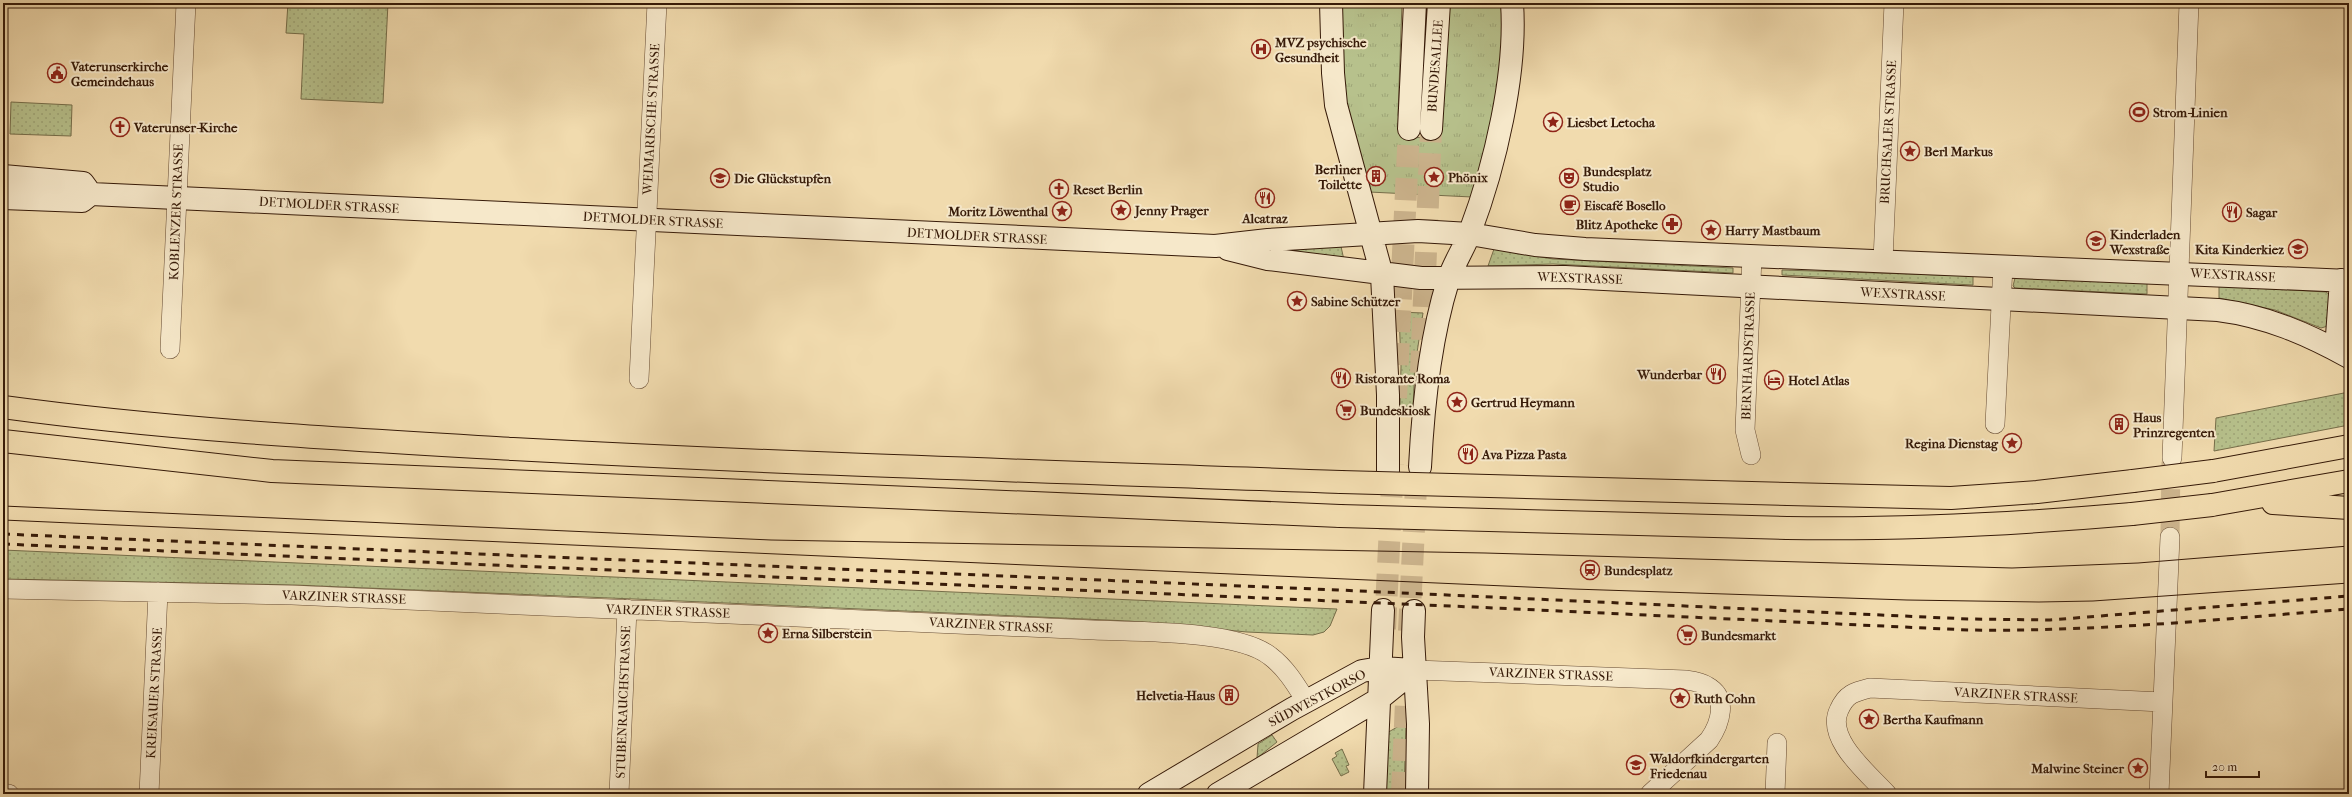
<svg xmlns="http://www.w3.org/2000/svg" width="2352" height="797" font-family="'IM FELL French Canon',serif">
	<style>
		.grass { fill: url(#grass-dots); stroke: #766e4a }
		.park { fill: url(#park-tufts); stroke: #766e4a }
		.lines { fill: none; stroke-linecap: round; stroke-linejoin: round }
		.street-tunnel { stroke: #ccb48d; stroke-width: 19; stroke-dasharray: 19 10; stroke-linecap: butt }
		.secondary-tunnel { stroke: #ccb48d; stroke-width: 22; stroke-dasharray: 22 11; stroke-linecap: butt }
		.street-casing { stroke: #654a32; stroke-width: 20 }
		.secondary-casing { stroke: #361a08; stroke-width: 24 }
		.highway-casing { stroke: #361a08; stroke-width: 24 }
		.street { stroke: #f6e8ca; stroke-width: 19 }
		.secondary { stroke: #f6e8ca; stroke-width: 22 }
		.highway { stroke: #f1dbae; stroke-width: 22 }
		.tram { stroke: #361a08; stroke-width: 1 }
		.rail { stroke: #361a08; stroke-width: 3; stroke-dasharray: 7 7; stroke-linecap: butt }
		.highway-bridge-casing { stroke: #361a08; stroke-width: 24; stroke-linecap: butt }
		.highway-bridge { stroke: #f1dbae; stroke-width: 22 }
		.labels { text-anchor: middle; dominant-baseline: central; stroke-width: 4; stroke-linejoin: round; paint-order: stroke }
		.poi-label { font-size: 13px; font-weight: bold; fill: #361a08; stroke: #f6e8ca; text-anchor: start }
		.street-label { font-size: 13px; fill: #361a08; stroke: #f6e8ca }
	</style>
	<defs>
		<pattern id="grass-dots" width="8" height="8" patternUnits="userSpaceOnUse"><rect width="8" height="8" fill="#b7c18c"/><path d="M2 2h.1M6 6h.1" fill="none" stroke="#9ea577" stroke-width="1.8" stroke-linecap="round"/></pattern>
		<pattern id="park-tufts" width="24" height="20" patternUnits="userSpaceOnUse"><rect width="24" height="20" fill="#b7c18c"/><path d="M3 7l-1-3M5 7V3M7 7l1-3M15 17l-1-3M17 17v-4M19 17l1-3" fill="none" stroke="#9ea577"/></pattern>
	</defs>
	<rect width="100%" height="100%" fill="#f1dbae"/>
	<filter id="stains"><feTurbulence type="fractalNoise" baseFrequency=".005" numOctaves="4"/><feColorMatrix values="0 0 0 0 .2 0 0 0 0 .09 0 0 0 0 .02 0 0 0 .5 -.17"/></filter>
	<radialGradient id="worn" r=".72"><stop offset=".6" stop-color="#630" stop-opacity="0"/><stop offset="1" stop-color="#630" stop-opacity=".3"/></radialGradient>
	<path class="grass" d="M288 3H388L383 103 301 99 304 34 286 33Z
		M11 102 72 105 71 136 10 134Z
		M1340 242 1344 260 1268 248Z
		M1494 249 1553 259 1733 268V273L1553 264 1488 266Z
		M1782 270 1973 276V285L1782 275Z
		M2015 278 2147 283V294L2015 288 2013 286Z
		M2219 286 2326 292 2330 295 2328 326 2321 328 2275 310 2219 298Z
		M1399 312 1423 313 1415 366 1413 407H1400L1401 366Z
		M2349 392V425L2214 451 2216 418Z
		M3 550 1337 609 1330 626 1324 632 1313 635 1247 632 1129 621 658 600 295 585 3 579Z
		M1406 722 1404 794H1383L1385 734Z
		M1272 735 1277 742 1257 758 1258 744Z
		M1342 749 1349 765 1346 766 1349 772 1341 776 1332 759 1337 756 1335 753Z"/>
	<path class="park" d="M1337 3H1402L1398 115 1399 119 1411 136 1422 138 1428 136 1448 3H1506L1499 100 1472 197 1369 192 1348 121Z"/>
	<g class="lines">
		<path class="street-tunnel" d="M2170 537 2171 462"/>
		<path class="secondary-tunnel" d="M1421 373 1431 129
			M1396 398 1409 129
			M1385 629 1393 464
			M1409 631 1417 466
			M1402 794 1407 679"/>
		<g class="street-casing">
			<path id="street" d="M1883 261 1894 3
				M170 349 186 3
				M639 379 657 3
				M1995 424 2003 266
				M1751 455 1745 430 1752 256
				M2172 458 2189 3
				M3 589 292 595 1094 630C1138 632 1237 630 1270 656 1286 668 1296 685 1306 701
				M1415 670 1686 680C1693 681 1701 682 1707 686 1729 698 1720 724 1709 740L1650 794
				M3 793 9 794
				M149 794 158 592
				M619 794 627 609
				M1775 794 1777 743
				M1887 794C1869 774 1825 739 1839 710 1846 694 1854 692 1870 688L2162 702
				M2159 794 2170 537"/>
		</g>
		<g class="secondary-casing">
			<path id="secondary" d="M1331 3 1333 73 1336 105 1382 275 1388 395V471
				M1409 129 1415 3
				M1431 129 1439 3
				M3 176 83 183 91 194
				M3 198 82 201 91 194 1215 246 1268 240 1418 231 1470 234 1535 245 1585 249 2349 281
				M1228 249 1268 259 1421 278 1565 277 2218 310C2266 316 2307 334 2349 357
				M2336 350 2341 280
				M1420 467C1423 406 1430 339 1448 281 1453 264 1464 249 1470 232 1495 166 1517 73 1512 3
				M1414 611 1413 637 1418 724 1417 794
				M1149 794 1292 709 1362 671 1380 668 1415 670
				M1218 794 1379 699 1415 670
				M1375 794 1383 610"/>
		</g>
		<g class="highway-casing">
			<path id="highway" d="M3 407C172 430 343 439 513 449 789 464 1065 472 1341 482
				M3 441 272 471 1340 516
				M2213 471 2349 446
				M1788 494 1951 498 2037 492 2133 481
				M2273 503 2349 508
				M2212 505 2349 481
				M1787 528C1904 530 2016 524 2132 514"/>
		</g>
		<use href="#street" class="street"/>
		<use href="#secondary" class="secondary"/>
		<use href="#highway" class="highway"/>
		<path class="tram" d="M3 506 771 540 1485 553 2012 568 2138 563 2349 546
			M3 520 1573 589 1907 600 2039 602 2093 601 2349 583"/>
		<path class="rail" d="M3 534 1338 590 1968 619 2050 620 2349 596
			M3 544 1473 607 1968 630C2095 632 2222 619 2349 609"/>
		<g class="highway-bridge-casing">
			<path id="highway-bridge" d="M2133 481 2213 471
				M1341 482 1788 494
				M2132 514 2212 505
				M1340 516 1787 528"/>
		</g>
		<use href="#highway-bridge" class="highway-bridge"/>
	</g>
	<defs>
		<g id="hospital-ring" transform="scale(1)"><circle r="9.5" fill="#f6e8ca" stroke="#8f2418" stroke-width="1.5"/><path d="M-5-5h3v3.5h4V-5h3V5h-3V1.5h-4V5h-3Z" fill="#8f2418"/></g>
		<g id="civic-ring" transform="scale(1)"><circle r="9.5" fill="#f6e8ca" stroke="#8f2418" stroke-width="1.5"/><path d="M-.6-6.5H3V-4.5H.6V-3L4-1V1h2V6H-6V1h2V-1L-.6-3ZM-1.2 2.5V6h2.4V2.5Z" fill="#8f2418"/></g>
		<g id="stadium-ring" transform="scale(1)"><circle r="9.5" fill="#f6e8ca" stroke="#8f2418" stroke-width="1.5"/><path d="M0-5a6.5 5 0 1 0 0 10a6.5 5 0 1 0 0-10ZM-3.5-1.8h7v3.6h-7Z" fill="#8f2418"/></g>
		<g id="sight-ring" transform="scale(1)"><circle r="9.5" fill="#f6e8ca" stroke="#8f2418" stroke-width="1.5"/><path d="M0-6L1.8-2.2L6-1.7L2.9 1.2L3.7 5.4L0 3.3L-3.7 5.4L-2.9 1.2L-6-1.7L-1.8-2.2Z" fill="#8f2418"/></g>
		<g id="church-ring" transform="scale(1)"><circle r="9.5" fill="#f6e8ca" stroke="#8f2418" stroke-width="1.5"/><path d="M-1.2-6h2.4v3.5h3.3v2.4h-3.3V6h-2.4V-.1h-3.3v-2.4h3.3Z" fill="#8f2418"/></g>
		<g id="building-ring" transform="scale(1)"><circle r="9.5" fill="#f6e8ca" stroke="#8f2418" stroke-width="1.5"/><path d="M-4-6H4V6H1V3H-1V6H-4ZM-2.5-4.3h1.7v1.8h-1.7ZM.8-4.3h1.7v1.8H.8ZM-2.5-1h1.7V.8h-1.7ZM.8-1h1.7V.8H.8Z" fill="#8f2418"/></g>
		<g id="school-ring" transform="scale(1)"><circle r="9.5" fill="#f6e8ca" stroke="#8f2418" stroke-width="1.5"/><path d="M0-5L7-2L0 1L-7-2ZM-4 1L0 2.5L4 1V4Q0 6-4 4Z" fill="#8f2418"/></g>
		<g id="theatre-ring" transform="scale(1)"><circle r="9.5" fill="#f6e8ca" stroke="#8f2418" stroke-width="1.5"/><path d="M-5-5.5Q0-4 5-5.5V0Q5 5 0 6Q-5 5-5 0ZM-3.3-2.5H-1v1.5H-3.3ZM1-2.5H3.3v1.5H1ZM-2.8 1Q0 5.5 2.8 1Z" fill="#8f2418"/></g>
		<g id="restaurant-ring" transform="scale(1)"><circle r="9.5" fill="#f6e8ca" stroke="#8f2418" stroke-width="1.5"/><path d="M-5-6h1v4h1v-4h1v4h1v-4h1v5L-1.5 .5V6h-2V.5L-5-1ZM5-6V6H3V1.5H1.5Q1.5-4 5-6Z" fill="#8f2418"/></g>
		<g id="cafe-ring" transform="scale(1)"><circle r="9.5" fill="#f6e8ca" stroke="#8f2418" stroke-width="1.5"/><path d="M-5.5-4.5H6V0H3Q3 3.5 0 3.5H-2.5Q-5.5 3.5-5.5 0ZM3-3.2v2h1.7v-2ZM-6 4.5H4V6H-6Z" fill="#8f2418"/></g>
		<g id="pharmacy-ring" transform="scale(1)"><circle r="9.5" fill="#f6e8ca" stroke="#8f2418" stroke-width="1.5"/><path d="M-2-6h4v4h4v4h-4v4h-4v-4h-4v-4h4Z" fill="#8f2418"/></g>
		<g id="hotel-ring" transform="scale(1)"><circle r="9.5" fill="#f6e8ca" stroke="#8f2418" stroke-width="1.5"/><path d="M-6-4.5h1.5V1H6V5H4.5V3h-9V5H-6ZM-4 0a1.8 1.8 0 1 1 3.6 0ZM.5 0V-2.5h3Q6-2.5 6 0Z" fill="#8f2418"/></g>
		<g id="supermarket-ring" transform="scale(1)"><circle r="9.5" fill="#f6e8ca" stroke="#8f2418" stroke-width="1.5"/><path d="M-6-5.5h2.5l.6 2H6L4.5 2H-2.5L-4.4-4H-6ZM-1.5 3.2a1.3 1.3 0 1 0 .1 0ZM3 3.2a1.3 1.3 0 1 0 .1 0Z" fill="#8f2418"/></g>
		<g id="station-ring" transform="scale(1)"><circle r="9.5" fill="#f6e8ca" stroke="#8f2418" stroke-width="1.5"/><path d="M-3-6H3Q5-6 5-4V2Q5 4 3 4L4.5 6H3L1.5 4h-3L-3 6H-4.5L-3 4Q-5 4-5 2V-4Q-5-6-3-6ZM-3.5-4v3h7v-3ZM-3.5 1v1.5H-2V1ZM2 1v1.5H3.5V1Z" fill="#8f2418"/></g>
	</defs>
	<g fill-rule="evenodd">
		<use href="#hospital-ring" x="1261" y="49"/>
		<use href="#civic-ring" x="57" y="73"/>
		<use href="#stadium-ring" x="2139" y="112"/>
		<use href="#sight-ring" x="1553" y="122"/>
		<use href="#church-ring" x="120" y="127"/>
		<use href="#sight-ring" x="1910" y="151"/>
		<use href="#building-ring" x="1376" y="176"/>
		<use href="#sight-ring" x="1434" y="177"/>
		<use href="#school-ring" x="720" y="178"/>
		<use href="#theatre-ring" x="1569" y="178"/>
		<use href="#church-ring" x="1059" y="189"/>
		<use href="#restaurant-ring" x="1265" y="198"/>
		<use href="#cafe-ring" x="1570" y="205"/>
		<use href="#sight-ring" x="1121" y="210"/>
		<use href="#sight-ring" x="1062" y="211"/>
		<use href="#restaurant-ring" x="2232" y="212"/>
		<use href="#pharmacy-ring" x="1672" y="224"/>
		<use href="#sight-ring" x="1711" y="230"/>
		<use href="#school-ring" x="2096" y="241"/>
		<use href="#school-ring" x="2298" y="249"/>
		<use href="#sight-ring" x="1297" y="301"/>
		<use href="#restaurant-ring" x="1716" y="374"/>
		<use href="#restaurant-ring" x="1341" y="378"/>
		<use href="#hotel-ring" x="1774" y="380"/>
		<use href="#sight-ring" x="1457" y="402"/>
		<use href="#supermarket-ring" x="1346" y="410"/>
		<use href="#building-ring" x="2119" y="424"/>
		<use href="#sight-ring" x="2012" y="443"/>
		<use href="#restaurant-ring" x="1468" y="454"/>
		<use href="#station-ring" x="1590" y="570"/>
		<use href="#sight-ring" x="768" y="633"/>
		<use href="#supermarket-ring" x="1687" y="635"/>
		<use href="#building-ring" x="1229" y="695"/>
		<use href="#sight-ring" x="1680" y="698"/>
		<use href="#sight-ring" x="1869" y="719"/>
		<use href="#school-ring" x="1636" y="765"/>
		<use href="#sight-ring" x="2138" y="768"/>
	</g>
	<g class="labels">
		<g class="poi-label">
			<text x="1275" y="42">MVZ psychische<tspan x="1275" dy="15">Gesundheit</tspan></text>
			<text x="71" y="66">Vaterunserkirche<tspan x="71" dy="15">Gemeindehaus</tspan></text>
			<text x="2153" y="112">Strom-Linien</text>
			<text x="1567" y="122">Liesbet Letocha</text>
			<text x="134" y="127">Vaterunser-Kirche</text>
			<text x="1924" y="151">Berl Markus</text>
			<text x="1362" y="169" text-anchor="end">Berliner<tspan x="1362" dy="15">Toilette</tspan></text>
			<text x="1583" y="171">Bundesplatz<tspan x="1583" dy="15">Studio</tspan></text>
			<text x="1448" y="177">Phönix</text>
			<text x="734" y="178">Die Glückstupfen</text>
			<text x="1073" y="189">Reset Berlin</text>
			<text x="1584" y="205">Eiscafé Bosello</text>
			<text x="1135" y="210">Jenny Prager</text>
			<text x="1048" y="211" text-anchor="end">Moritz Löwenthal</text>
			<text x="2246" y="212">Sagar</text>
			<text x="1265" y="218" text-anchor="middle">Alcatraz</text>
			<text x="1658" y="224" text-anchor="end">Blitz Apotheke</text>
			<text x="1725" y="230">Harry Mastbaum</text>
			<text x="2110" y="234">Kinderladen<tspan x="2110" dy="15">Wexstraße</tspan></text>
			<text x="2284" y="249" text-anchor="end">Kita Kinderkiez</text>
			<text x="1311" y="301">Sabine Schützer</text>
			<text x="1702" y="374" text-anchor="end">Wunderbar</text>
			<text x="1355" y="378">Ristorante Roma</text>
			<text x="1788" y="380">Hotel Atlas</text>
			<text x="1471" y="402">Gertrud Heymann</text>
			<text x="1360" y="410">Bundeskiosk</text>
			<text x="2133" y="417">Haus<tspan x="2133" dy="15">Prinzregenten</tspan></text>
			<text x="1998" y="443" text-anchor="end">Regina Dienstag</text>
			<text x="1482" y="454">Ava Pizza Pasta</text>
			<text x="1604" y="570">Bundesplatz</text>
			<text x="782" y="633">Erna Silberstein</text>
			<text x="1701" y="635">Bundesmarkt</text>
			<text x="1215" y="695" text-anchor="end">Helvetia-Haus</text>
			<text x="1694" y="698">Ruth Cohn</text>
			<text x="1883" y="719">Bertha Kaufmann</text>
			<text x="1650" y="758">Waldorfkindergarten<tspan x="1650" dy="15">Friedenau</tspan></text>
			<text x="2124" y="768" text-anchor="end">Malwine Steiner</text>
		</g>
		<g class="street-label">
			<text transform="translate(1435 66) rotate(-86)">BUNDESALLEE</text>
			<text transform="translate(651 119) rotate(-87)">WEIMARISCHE STRASSE</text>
			<text transform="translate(1888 132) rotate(-87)">BRUCHSALER STRASSE</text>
			<text transform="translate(329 205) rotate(3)">DETMOLDER STRASSE</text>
			<text transform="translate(176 212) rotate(-88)">KOBLENZER STRASSE</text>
			<text transform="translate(653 220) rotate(3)">DETMOLDER STRASSE</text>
			<text transform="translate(977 236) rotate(3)">DETMOLDER STRASSE</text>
			<text transform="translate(2233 275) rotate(3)">WEXSTRASSE</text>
			<text transform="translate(1580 278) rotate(2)">WEXSTRASSE</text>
			<text transform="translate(1903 294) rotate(3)">WEXSTRASSE</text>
			<text transform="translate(1748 356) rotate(-88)">BERNHARDSTRASSE</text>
			<text transform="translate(344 597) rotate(2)">VARZINER STRASSE</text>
			<text transform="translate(668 611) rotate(2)">VARZINER STRASSE</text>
			<text transform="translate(991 625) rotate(3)">VARZINER STRASSE</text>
			<text transform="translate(1551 674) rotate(2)">VARZINER STRASSE</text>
			<text transform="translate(154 693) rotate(-87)">KREISAUER STRASSE</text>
			<text transform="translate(2016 695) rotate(3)">VARZINER STRASSE</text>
			<text transform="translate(1317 698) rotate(-28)">SÜDWESTKORSO</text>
			<text transform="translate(623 702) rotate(-88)">STUBENRAUCHSTRASSE</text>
		</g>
	</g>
	<rect width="2352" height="797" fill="none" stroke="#f1dbae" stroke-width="16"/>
	<rect x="4" y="4" width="2344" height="789" fill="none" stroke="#361a08" stroke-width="2"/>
	<rect x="8" y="8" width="2336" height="781" fill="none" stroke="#361a08"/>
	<path d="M2206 771v6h53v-6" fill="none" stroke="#361a08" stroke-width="2"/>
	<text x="2212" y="771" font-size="12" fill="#361a08" stroke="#f6e8ca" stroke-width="3" paint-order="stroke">20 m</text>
	<rect width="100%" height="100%" filter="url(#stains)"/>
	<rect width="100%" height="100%" fill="url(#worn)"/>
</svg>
